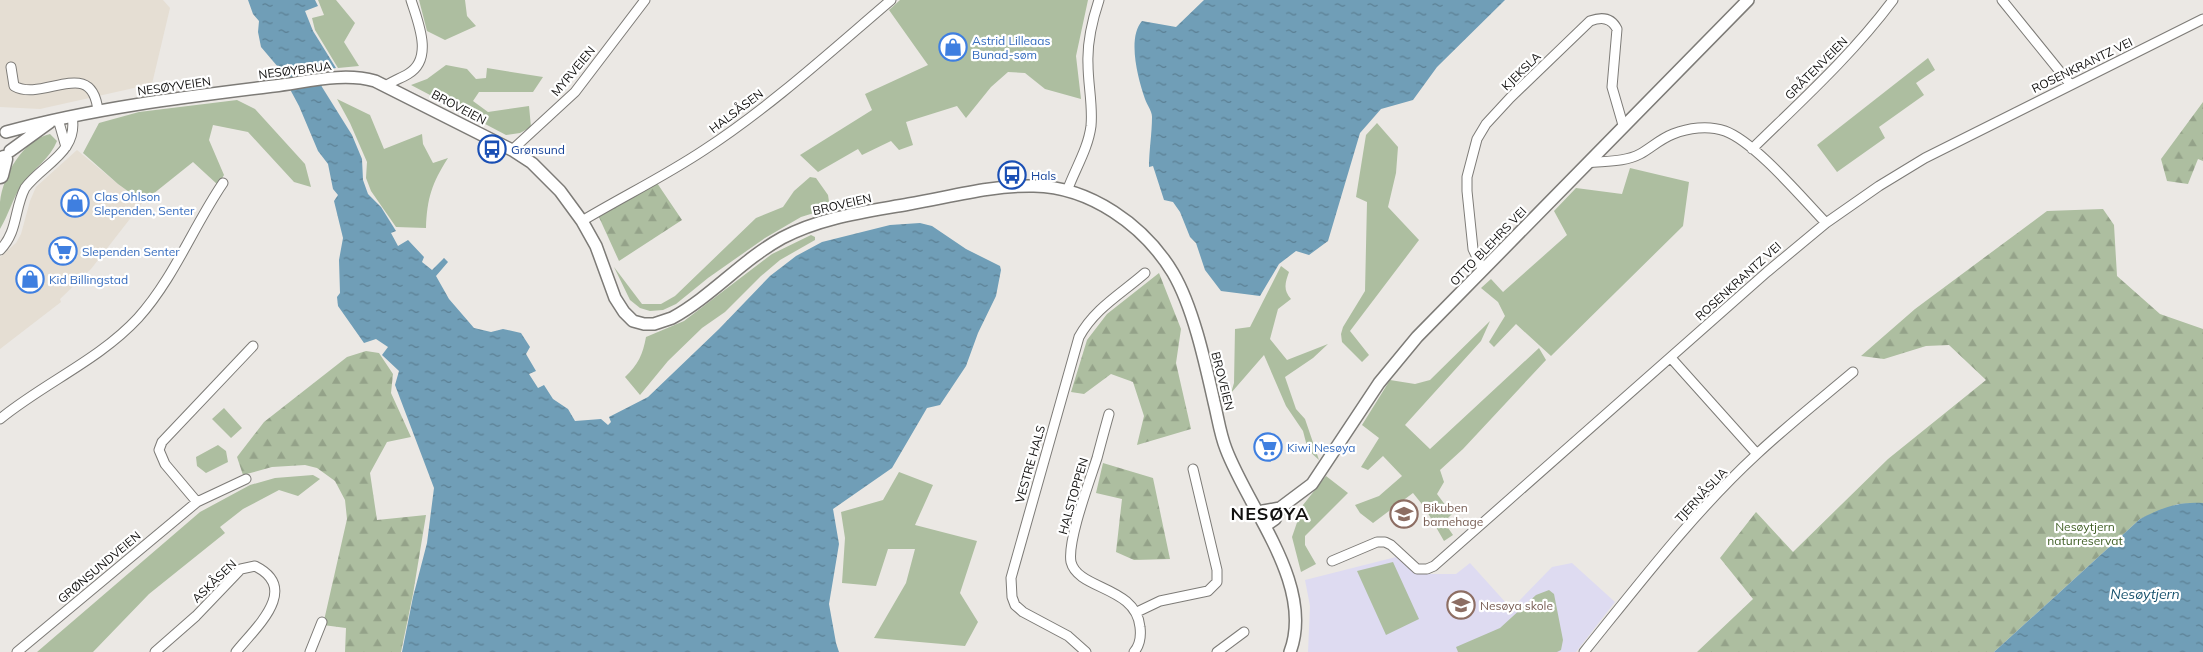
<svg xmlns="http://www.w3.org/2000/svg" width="2203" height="652" font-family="Mulish,sans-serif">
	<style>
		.built { fill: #e5ded3 }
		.education { fill: #dedbf1 }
		.green { fill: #adbea0 }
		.forest { fill: url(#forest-firs) }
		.water { fill: url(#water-ripples) }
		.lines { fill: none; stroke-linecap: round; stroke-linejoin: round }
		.minor-casing { stroke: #7d7b77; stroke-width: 11 }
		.tertiary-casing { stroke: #7d7b77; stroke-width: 14 }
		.motorway-casing { stroke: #7d7b77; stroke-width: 19 }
		.minor { stroke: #fff; stroke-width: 9 }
		.tertiary { stroke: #fff; stroke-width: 11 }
		.motorway { stroke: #fff; stroke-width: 16 }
		.labels { text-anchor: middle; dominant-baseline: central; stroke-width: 4.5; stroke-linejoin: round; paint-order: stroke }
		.shop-label { font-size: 12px; fill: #366cbe; stroke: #fff; text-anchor: start }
		.street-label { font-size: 12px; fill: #121110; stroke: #fff }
		.transit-label { font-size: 12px; fill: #164399; stroke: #fff; text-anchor: start }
		.education-label { font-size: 12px; fill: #785e54; stroke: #fff; text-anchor: start }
		.park-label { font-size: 12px; fill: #3f5e24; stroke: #fff }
		.water-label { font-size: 14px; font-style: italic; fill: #17526d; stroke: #fff }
		.district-label { font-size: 18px; font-weight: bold; letter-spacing: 1px; fill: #121110; stroke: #fff }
	</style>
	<defs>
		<pattern id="forest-firs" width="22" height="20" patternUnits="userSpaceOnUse" patternTransform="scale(1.25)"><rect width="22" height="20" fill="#adbea0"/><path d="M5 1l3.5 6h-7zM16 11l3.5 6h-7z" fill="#94a289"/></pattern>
		<pattern id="water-ripples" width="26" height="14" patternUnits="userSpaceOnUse" patternTransform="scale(1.25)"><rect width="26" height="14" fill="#709eb7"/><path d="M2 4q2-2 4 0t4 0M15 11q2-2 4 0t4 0" fill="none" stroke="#5b7f93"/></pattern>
	</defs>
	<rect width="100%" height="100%" fill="#ebe8e4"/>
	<path class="built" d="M0 0H163L170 8 152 84 40 109 0 107Z
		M77 150 118 184 143 202 91 269 60 299 61 302 0 349V257L16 243 21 234 30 201 36 187Z"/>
	<path class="education" d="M1396 557 1415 574H1456L1470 563 1507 604 1517 603 1552 567 1572 563 1615 602 1576 652H1308L1310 606 1305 580Z"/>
	<path class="green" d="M318 0H336L355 23 344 42 359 66 338 68 315 30 312 18 324 15Z
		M419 0H465L467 16 476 26 445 40 427 31Z
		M900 0H1088L1076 56 1081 99 1045 89 1025 73 1008 72 991 87 966 118 957 106 906 122 913 145 899 150 891 141 862 155 858 149 818 172 800 155 872 110 865 94 928 65 889 10Z
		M1928 58 1935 70 1916 83 1924 95 1879 127 1885 138 1837 172 1817 145Z
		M446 65 467 69 476 79 486 78 487 68 543 77 533 92H479L473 101 488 112 529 106 531 127 520 133 506 135 411 85 427 79Z
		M337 99 370 115 384 149 422 134 423 144 433 163 448 158C432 183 427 198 426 228L396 227 371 191 366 178 367 162 350 123Z
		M237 100 255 109 305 164 311 187 294 182 248 132 213 125 209 140 224 175 218 185 193 162 143 202 118 184 83 153 99 123 139 112Z
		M1377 123 1398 147 1396 173 1388 207 1419 240 1350 331 1369 355 1362 362 1342 342 1341 334 1343 327 1365 291 1367 202 1356 197 1366 135Z
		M50 134 57 141C50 159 34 168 23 183 13 197 9 214 0 229 0 220 0 211 0 202 3 175 23 140 50 134Z
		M1630 168 1689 182 1683 226 1551 356 1516 324 1494 347 1489 342 1505 316 1498 302 1481 288 1491 279 1503 292 1567 235 1554 211 1576 188 1622 194Z
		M810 177 816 178 828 195 830 208 801 217 765 238 708 278 676 304 663 310 650 311 640 308 630 300 614 267 642 304H661L675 296 756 218 783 207 794 191Z
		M811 235 815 237V240L780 260 761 276 725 312 702 328 668 361 640 395 625 377C638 365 643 354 646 337L684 321 772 254Z
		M1281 266 1289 272C1285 283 1283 290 1291 299L1278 309 1270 339 1287 360 1328 344 1313 358 1285 377 1296 409 1305 419 1319 460 1308 450 1303 431 1286 406 1264 355 1231 393 1234 383 1235 329 1250 327Z
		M1490 321 1481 341 1405 425 1430 449 1539 348 1546 360 1463 449 1440 470 1444 482 1437 494 1452 514 1444 522 1453 535 1444 541 1425 508 1413 493 1373 523 1360 513 1355 505 1379 496 1402 476 1383 456 1368 470 1361 467 1379 438 1362 425 1390 380 1415 384 1430 380Z
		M224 408 242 428 231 438 212 419Z
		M218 445 226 451 228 462 206 473 197 466 196 457Z
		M899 472 933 485 915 525 977 541 960 593 978 622 965 646 874 638 906 583 915 549H888L876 586 842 583 845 538 841 512 883 500Z
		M313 475 320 479 298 496 279 490 243 509 220 527 225 533 149 594 93 652H37L200 512 250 485 275 478Z
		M1326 476 1348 493 1305 536V545L1316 564 1301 572 1292 537 1303 505Z
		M1393 562 1419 619 1386 635 1357 571Z
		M1549 590 1554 594 1563 640 1561 650 1557 652H1458L1456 647 1500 628 1536 595Z"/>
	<path class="forest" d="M2203 102V161L2198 159 2188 184 2167 181 2161 159Z
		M657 183 682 220 619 261 598 215Z
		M2103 209 2114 225 2117 276 2160 314 2203 329V503L2178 504 2140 519 1994 652H1697L1753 599 1720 558 1756 512 1793 552 1888 459 1986 380 1949 345 1926 346 1884 359 1861 356 1915 309 2047 211Z
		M1159 273 1181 329 1176 363 1191 429 1137 445 1144 416 1133 382 1111 374 1084 394 1071 392 1087 340 1107 314Z
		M366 351 379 353 393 374 391 393 411 437 387 442 370 473 377 520 426 515 413 594 401 652H345L346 628 323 625 347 519 345 500 335 481 317 468 305 465 272 467 243 475 237 457 264 422 347 357Z
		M1103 463 1153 478 1170 559 1134 560 1116 552 1122 499 1096 493Z"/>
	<path class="water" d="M248 0H315L318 6 305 11 313 31 336 68 316 72 322 87 352 135 362 159 363 180 368 194 381 207 396 231 391 233 398 246 408 240 424 257 422 262 432 270 444 258 448 262 436 276 449 299 474 328 491 332 503 329 521 333 530 347 526 354 536 371 529 374 538 388 544 385 553 399 568 409 575 421 601 419 608 425 611 422 609 417 648 397 719 329 770 276 796 256 822 242 890 225 920 223 932 226 966 249 1000 266 1001 270 996 296 978 333 966 366 940 405 927 408 892 468 833 509 839 544 829 604 836 643 839 652H402L413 597 427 543 434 488 395 385 399 371 382 355 388 347 376 339 364 343 338 306 337 297 340 293 339 260 343 238 334 201 338 195 333 189 328 164 318 151 299 106 278 67 261 47 258 32 259 21 253 14Z
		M1204 0H1505L1437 67 1413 100 1381 109 1360 133 1328 241 1309 255 1296 251 1279 264 1260 296 1221 291 1205 270 1196 243 1190 237 1180 212 1173 202 1164 200 1153 166 1149 167C1149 151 1152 133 1152 117 1152 111 1147 105 1145 99 1138 79 1127 38 1142 21L1176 27Z
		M2203 503V652H1994L2140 519C2161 508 2179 501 2203 503Z"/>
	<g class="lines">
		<g class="minor-casing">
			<path id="minor" d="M2002 0 2070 84
				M11 67 14 86C43 103 92 55 98 111
				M387 85C393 81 401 78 408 74 434 59 418 22 411 0
				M58 119 66 147
				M1752 149C1801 101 1852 55 1893 0
				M512 150 575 92 645 0
				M1588 163C1605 161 1625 162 1640 154 1651 148 1660 139 1673 134 1688 128 1708 125 1725 131 1755 142 1802 198 1826 223
				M1067 191C1075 169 1088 149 1091 126 1093 105 1088 85 1088 64 1087 43 1092 21 1099 0
				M582 221C622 197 665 176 704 150 770 107 830 52 891 0
				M0 250C18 232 14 209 25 188 43 164 79 152 72 116
				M1483 270 1473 249 1467 191V177L1477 139 1486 124 1510 98 1590 21C1601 17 1611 17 1617 29L1612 87 1623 125
				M1671 358 1757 454
				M1109 414C1105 428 1101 443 1097 458 1090 480 1067 541 1071 562 1078 590 1136 586 1140 627 1141 635 1140 645 1134 652
				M0 419C44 383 99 360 138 318 174 278 193 227 223 183
				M197 502 165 464 159 450 162 442 253 346
				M1332 561 1377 542H1385L1391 545 1417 569H1427L1434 566 1767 272 1826 223 1879 186 1925 158 2203 19
				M1137 612 1160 601 1208 591 1217 582V570L1193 469
				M17 652 197 502 246 479
				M155 652 196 616 241 569 255 566C301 589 255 628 236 652
				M310 652 322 622
				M1086 652 1068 636 1023 612 1015 605 1012 597 1011 578 1079 337C1095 308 1121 294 1145 273
				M1217 652 1244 632
				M1584 652C1639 584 1693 513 1757 454 1788 425 1821 399 1853 372"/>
		</g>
		<g class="tertiary-casing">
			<path id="tertiary" d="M6 132C93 108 184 97 274 86 307 82 343 72 375 81L512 150 532 163 560 191 582 221 596 246 615 298 624 312 633 321 644 324H654L672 318C712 296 742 260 782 238 822 217 865 212 909 204 950 197 992 185 1034 186 1090 187 1144 225 1173 273 1193 307 1205 362 1214 402 1218 418 1220 434 1226 449 1249 510 1315 585 1290 652
				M10 151 50 122
				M1258 512 1280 508 1312 484 1379 383 1417 337 1748 0
				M1265 526 1275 519 1280 508"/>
		</g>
		<g class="motorway-casing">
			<path id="motorway" d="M0 175 4 159"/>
		</g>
		<use href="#minor" class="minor"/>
		<use href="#tertiary" class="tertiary"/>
		<use href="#motorway" class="motorway"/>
	</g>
	<defs>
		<g id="shop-ring" transform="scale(1.4375)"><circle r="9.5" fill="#fff" stroke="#3f7fe0" stroke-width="1.5"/><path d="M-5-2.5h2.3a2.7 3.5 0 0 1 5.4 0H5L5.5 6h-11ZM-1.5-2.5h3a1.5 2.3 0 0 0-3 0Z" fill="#3f7fe0"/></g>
		<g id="bus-ring" transform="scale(1.4375)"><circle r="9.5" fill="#fff" stroke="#1a4fb4" stroke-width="1.5"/><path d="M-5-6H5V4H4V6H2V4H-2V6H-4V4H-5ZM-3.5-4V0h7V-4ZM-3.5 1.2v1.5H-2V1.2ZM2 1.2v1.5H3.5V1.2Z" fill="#1a4fb4"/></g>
		<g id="supermarket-ring" transform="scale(1.4375)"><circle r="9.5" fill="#fff" stroke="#3f7fe0" stroke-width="1.5"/><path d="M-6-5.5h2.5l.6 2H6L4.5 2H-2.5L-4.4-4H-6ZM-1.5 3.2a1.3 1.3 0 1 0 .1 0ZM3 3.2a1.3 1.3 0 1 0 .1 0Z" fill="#3f7fe0"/></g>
		<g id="school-ring" transform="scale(1.4375)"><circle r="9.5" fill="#fff" stroke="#8d6e63" stroke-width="1.5"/><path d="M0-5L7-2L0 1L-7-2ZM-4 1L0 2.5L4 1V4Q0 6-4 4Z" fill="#8d6e63"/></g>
	</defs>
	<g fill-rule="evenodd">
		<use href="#shop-ring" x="953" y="47"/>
		<use href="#bus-ring" x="492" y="149"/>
		<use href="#bus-ring" x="1012" y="175"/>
		<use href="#shop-ring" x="75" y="203"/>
		<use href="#supermarket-ring" x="63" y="251"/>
		<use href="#shop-ring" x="30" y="279"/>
		<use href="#supermarket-ring" x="1268" y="447"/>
		<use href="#school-ring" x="1404" y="514"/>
		<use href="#school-ring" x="1461" y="605"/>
	</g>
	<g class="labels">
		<g class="shop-label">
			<text x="972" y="40">Astrid Lilleaas<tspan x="972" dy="14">Bunad-søm</tspan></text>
			<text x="94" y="196">Clas Ohlson<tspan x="94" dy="14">Slependen, Senter</tspan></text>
			<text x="82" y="251">Slependen Senter</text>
			<text x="49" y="279">Kid Billingstad</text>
			<text x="1287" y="447">Kiwi Nesøya</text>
		</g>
		<g class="street-label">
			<text transform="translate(2082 65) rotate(-26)">ROSENKRANTZ VEI</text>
			<text transform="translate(1816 68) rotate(-45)">GRÅTENVEIEN</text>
			<text transform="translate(295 70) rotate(-7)">NESØYBRUA</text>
			<text transform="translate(573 71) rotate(-50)">MYRVEIEN</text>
			<text transform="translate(1521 71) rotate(-44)">KJEKSLA</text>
			<text transform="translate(174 86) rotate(-8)">NESØYVEIEN</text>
			<text transform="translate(459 107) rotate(28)">BROVEIEN</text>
			<text transform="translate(736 111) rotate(-37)">HALSÅSEN</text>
			<text transform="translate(842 204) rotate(-13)">BROVEIEN</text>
			<text transform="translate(1488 246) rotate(-46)">OTTO BLEHRS VEI</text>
			<text transform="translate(1738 281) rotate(-42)">ROSENKRANTZ VEI</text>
			<text transform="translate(1223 381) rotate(76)">BROVEIEN</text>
			<text transform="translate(1030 464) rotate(-74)">VESTRE HALS</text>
			<text transform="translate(1701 495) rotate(-47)">TJERNÅSLIA</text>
			<text transform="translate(1073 496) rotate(-74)">HALSTOPPEN</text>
			<text transform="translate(99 567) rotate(-40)">GRØNSUNDVEIEN</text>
			<text transform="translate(214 581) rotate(-44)">ASKÅSEN</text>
		</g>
		<g class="transit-label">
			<text x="511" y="149">Grønsund</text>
			<text x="1031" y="175">Hals</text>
		</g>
		<g class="education-label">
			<text x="1423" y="507">Bikuben<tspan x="1423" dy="14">barnehage</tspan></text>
			<text x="1480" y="605">Nesøya skole</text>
		</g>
		<g class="park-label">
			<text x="2085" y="526">Nesøytjern<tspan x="2085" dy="14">naturreservat</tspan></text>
		</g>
		<g class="water-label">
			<text x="2145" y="594">Nesøytjern</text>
		</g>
		<g class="district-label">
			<text x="1270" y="513">NESØYA</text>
		</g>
	</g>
</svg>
